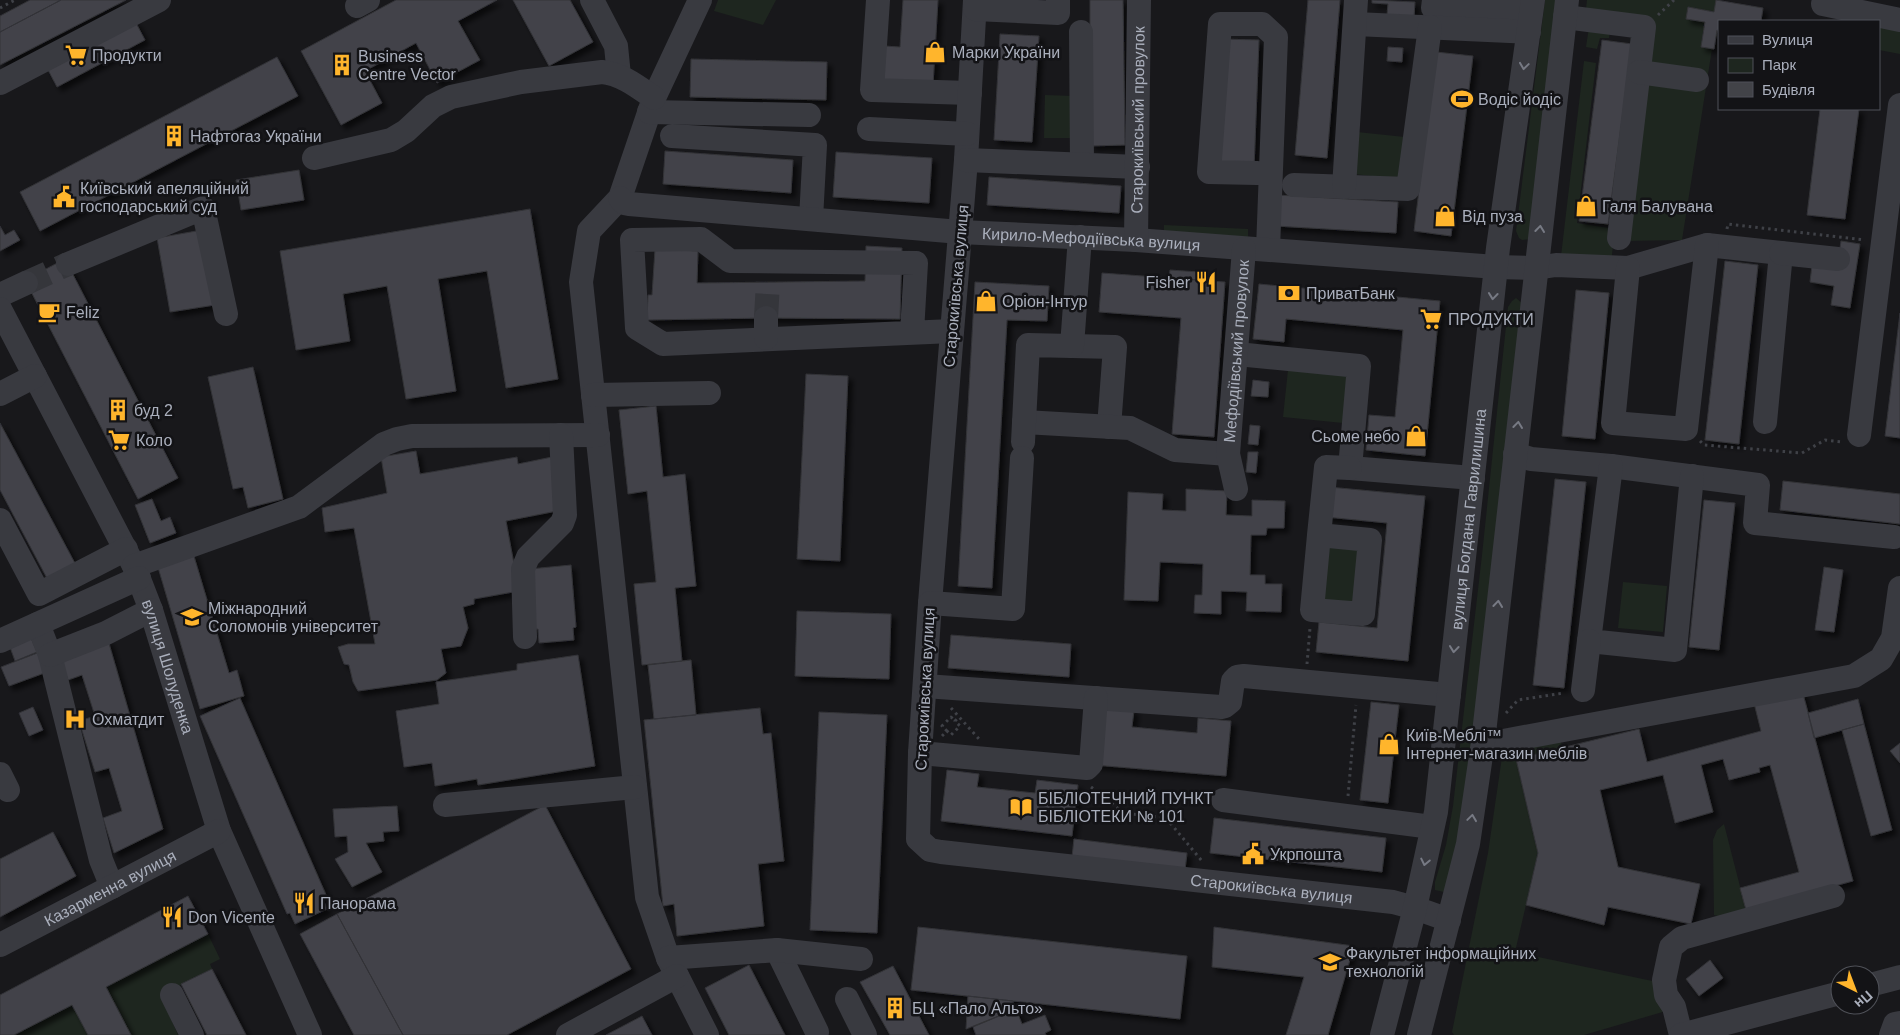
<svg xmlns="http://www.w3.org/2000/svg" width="1900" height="1035" font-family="Arial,sans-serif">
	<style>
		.green { fill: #1e261f }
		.building { fill: #424348; stroke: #323237; filter: url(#shadow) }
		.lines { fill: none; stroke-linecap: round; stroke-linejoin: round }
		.minor-tunnel { stroke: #35363b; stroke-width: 24; stroke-dasharray: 24 12; stroke-linecap: butt }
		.path { stroke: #3f4147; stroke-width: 3; stroke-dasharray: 2.5 4; stroke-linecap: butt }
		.minor { stroke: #393a40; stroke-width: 24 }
		.oneway { stroke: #777a84 }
		.labels { text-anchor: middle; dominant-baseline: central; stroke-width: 5; stroke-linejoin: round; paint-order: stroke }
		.poi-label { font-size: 16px; fill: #aaafbc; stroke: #131316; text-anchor: start }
		.street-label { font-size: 16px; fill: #aaafbc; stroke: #131316 }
	</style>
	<defs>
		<filter id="shadow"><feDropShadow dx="4.5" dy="4.5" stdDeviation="2.5" flood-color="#0009"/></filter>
	</defs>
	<rect width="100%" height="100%" fill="#18181b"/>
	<path class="green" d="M718 0H776L763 25 714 11Z
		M1545 0H1560L1531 239 1522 240 1519 238 1516 231Z
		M1587 0H1716L1714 12 1689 7 1686 19 1705 22 1701 47 1712 49 1682 240 1625 241 1646 17 1586 9Z
		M1879 22 1900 26V54L1879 50Z
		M1589 27 1610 31 1609 38H1600L1597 49 1586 47Z
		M1584 61 1596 63 1577 223 1615 229 1611 263 1561 256Z
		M1045 95 1074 96 1073 138H1044Z
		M1357 132 1405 137 1401 179 1353 174Z
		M1164 225 1248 229V237L1164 232Z
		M1516 298 1523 304 1470 802 1444 892 1435 890V882L1446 845 1453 806 1482 555 1508 307 1512 301Z
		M1288 370 1349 376 1343 423 1283 417Z
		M1325 543 1362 546 1357 605 1321 602Z
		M1623 582 1667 586 1663 632 1618 628Z
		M1560 740 1563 748 1516 760 1538 853 1515 952 1657 982 1666 1011 1584 1035H1454L1452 1032 1488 853 1503 750Z
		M1724 824 1746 910 1721 917 1714 915 1713 840 1717 830Z
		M208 934 220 959 210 964 212 969 173 989 172 1021 178 1035H14Z"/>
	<path class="building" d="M30 0H61L0 32V16Z
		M61 0H126L0 65V32Z
		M396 0H497L458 21 480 60 437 83 416 43 365 71 382 103 341 125 301 51Z
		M513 0H570L593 42 549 66Z
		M903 0H938L933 85 883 82 885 46 900 47Z
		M1090 0H1123L1125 145 1090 146Z
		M1308 0H1340L1327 158 1295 155Z
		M1372 0 1415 2 1414 17 1387 15 1388 4 1372 3Z
		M1716 0 1763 8 1761 21H1719V30H1717L1714 49 1701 47 1705 22 1686 19 1688 7 1714 12Z
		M135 21 145 40 57 87 47 68Z
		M1000 34 1039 36 1032 142 994 140Z
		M1223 39 1259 40 1254 169 1218 167Z
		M1602 40 1632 44 1608 224 1579 221Z
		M1388 47 1403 48 1402 62 1387 61Z
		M1436 52 1473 56 1451 236 1414 231Z
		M277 57 298 96 40 231 20 192Z
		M691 59 827 62 826 100 690 97Z
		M1820 109H1859L1845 219 1807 215Z
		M665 151 793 160 791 193 663 184Z
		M836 152 932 158 929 203 833 197Z
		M299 170 304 200 241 210 236 180Z
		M989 177 1121 186 1119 213 987 205Z
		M1277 195 1398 202 1396 233 1275 226Z
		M530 209 558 379 506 388 487 271 438 279 456 391 406 399 387 286 343 294 350 341 296 350 280 251Z
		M0 226 5 235 14 230 20 240 0 251Z
		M202 230 215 305 170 312 157 238Z
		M1841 241 1860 244 1850 308 1831 305 1834 286 1810 282 1812 265 1837 269Z
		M866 246 902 248 900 319 766 318 647 320 648 295H652L655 249 698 251 697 283 865 281Z
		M65 259 178 478 138 499 25 280Z
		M1725 261 1758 265 1739 444 1705 440Z
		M1170 270 1199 272 1198 280 1169 278Z
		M1102 273 1225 282 1214 437 1172 434 1181 318 1099 312Z
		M975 282 1049 286 1047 321 1007 320 992 588 958 586Z
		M1259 284 1440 301 1425 456 1366 450 1369 415 1395 417 1403 330 1286 319 1284 342 1253 339Z
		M1576 290 1609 293 1595 439 1562 436Z
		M1900 313V438L1885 436Z
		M253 367 283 499 248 508 243 487 233 489 208 377Z
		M806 374 848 376 840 561 797 559Z
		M1253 380 1269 382 1268 397 1251 396Z
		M656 406 663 477 685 474 696 586 675 588 682 661 642 665 634 584 656 582 647 491 628 494 619 410Z
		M0 423 77 567 49 582 0 490Z
		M1250 425 1260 426 1258 445 1248 444Z
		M416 451 420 474 517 457 518 464 552 457 562 510 506 521 519 591 474 599V604L463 607 468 628 461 646 441 649 446 673 437 680 358 691 353 682 349 665 344 664 338 647 348 644H375L354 528 325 532 322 508 387 493 381 457Z
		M1248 452H1258L1256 473 1246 472Z
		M1555 479 1586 482 1564 688 1533 685Z
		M1783 481 1900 494V524L1780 510Z
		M1329 487 1425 496 1408 661 1316 652 1319 622 1377 628 1387 523 1326 517Z
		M1186 489 1227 491 1226 515 1252 516V500L1285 501 1284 528H1267L1266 535H1251L1250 575H1265V584H1282L1281 612 1246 611 1247 592 1221 591V614L1194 613 1195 595H1202L1203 564 1160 562 1158 601 1124 600 1128 492 1163 494 1162 510 1186 511Z
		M152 499 161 521 170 517 176 533 150 543 135 505Z
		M1704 500 1735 503 1719 650 1689 647Z
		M193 553 229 673 237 670 244 696 200 709 157 564Z
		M571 565 576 627 573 628 574 640 539 643 538 629H535L530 569Z
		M1824 567 1843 570 1834 632 1815 630Z
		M797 611 891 614 889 679 795 676Z
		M951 635 1071 644 1069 677 948 668Z
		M31 638 37 652 15 661 10 647Z
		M108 640 163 829 114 853 103 818 122 811 109 768 95 772 79 721 95 716 82 675 68 680 60 656Z
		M40 652 47 672 9 686 1 667Z
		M578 655 595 766 478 785 477 779 435 786 432 763 404 767 396 711 439 704 436 682 517 670V664Z
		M691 660 696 715 654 719 648 665Z
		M1802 690 1853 881 1746 910 1740 888 1799 872 1770 765 1759 768 1760 772 1729 780 1723 759 1701 765 1713 812 1675 823 1663 775 1600 790 1618 867 1700 884 1691 924 1608 907 1604 925 1526 905 1538 853 1516 759 1639 729 1647 762 1761 731 1754 703Z
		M240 698 327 897 323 899 327 909 295 924 290 913 287 914 200 716Z
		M1858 699 1864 724 1814 738 1808 713Z
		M1371 702 1399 705 1388 803 1360 800Z
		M1099 706 1134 710 1132 727 1197 733 1198 718 1231 721 1226 776 1094 765Z
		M33 707 43 730 29 736 19 713Z
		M760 708 763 734 771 733 784 861 758 864 764 926 677 936 674 904 663 906 644 720Z
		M819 712 887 715 877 933 810 930Z
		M1864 724 1892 830 1871 836 1842 730Z
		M1900 743V763L1890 751Z
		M947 770 979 774 977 787 1035 793 1037 780 1078 785 1072 836 941 821Z
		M545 805 631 969 507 1035H403L337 914Z
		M397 806 399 831 383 832 384 841 366 843 382 872 352 887 335 859 348 852 347 836 335 837 333 809Z
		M1214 818 1386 838 1382 872 1210 853Z
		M53 832 76 876 0 917V859Z
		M1074 839 1187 853 1185 870 1072 857Z
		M188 896 208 934 106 987 131 1035H88L72 1005 14 1035H0V995Z
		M337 914 403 1035H354L300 934Z
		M918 927 1187 956 1180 1019 911 990Z
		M1214 927 1354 946 1328 1035H1286L1304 977 1212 967Z
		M1710 960 1723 978 1699 996 1686 979Z
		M749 965 785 1035H729L705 988Z
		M893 966 929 1035H890L860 982Z
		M212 969 246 1035H207L181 984Z
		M968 996 1013 1001 1016 1009 966 1029Z
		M1016 1009 1022 1024 1045 1015 1051 1030 1045 1033 1046 1035H976L973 1027Z
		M642 1016 652 1035H606Z"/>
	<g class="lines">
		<path class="minor-tunnel" d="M26 283 68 264
			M766 318 768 282"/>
		<path class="path" d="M0 8 15 0
			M1658 15 1674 0
			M1727 229 1728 224 1865 240
			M1700 441 1704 445 1802 453 1825 440 1843 442
			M1307 664 1310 628
			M951 708 979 739
			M1506 713 1518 700 1564 693
			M947 731 942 726 951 717 955 721
			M942 736 947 731 951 735 960 726 955 721 959 717
			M1091 787 1124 813 1166 818 1202 861
			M1348 796 1356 705"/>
		<g class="minor">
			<path d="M592 0 616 46 619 76"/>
			<path d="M700 0 654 98 620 198 589 231 581 282 647 897 668 958 707 1035"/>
			<path d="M878 0 872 90 970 93"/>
			<path id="s1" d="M975 0 966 160 930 603 920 753 918 839 930 850 941 852 1393 902 1415 908 1449 920"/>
			<path d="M1434 0 1433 8 1531 12"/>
			<path d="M1824 0 1823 4 1900 20"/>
			<path d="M357 6 368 0"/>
			<path d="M975 9 1058 13V0"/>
			<path d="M1565 17 1644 27 1619 238"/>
			<path d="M1355 24 1529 32"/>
			<path d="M1081 32 1082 164"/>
			<path d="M1639 72 1697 80"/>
			<path d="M0 83 159 0"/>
			<path d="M649 112 809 115"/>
			<path d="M869 129 967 134"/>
			<path d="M672 136 815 145 811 219"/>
			<path d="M314 158 391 140 406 131 433 106 451 97 521 82 602 72C622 74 638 87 654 98"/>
			<path d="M966 160 1138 167"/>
			<path d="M1257 173 1209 172 1220 24H1262L1276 37 1268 249"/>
			<path d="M1294 185 1408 189 1430 27"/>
			<path d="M1344 187 1356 0"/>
			<path id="s2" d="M620 198 624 203 629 204 960 232 1136 240 1496 267 1536 268 1556 265 1628 268 1707 245 1781 253 1765 422"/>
			<path id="s3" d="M1136 240 1139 0"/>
			<path d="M1781 253 1838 259"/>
			<path d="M68 264 203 208 226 314"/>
			<path d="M1628 268 1613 423 1686 429 1707 245"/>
			<path d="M0 295 26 283"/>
			<path id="s4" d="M0 309 134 566 151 610 219 831 310 1035"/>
			<path d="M912 332 916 263 730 261 701 239 632 240 637 328 663 344 952 331"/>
			<path d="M766 338V318"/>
			<path d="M1072 346 1115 347 1109 427"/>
			<path d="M1237 354 1359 366 1350 468 1473 478"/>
			<path d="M0 394 35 376"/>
			<path d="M593 395 709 393"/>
			<path d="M1024 422 1130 428 1175 450 1228 454"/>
			<path d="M1859 435 1900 105"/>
			<path d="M1023 442 1028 345 1072 346 1080 237"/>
			<path d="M1515 454 1531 459 1611 466 1758 485 1755 523 1894 537"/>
			<path d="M1611 466 1589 641 1675 650 1692 476"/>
			<path id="s5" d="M1236 489 1228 454 1244 249"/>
			<path d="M0 520 39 594 126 549"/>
			<path d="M1319 535 1312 610 1363 614 1370 540 1319 535 1326 467 1350 468"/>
			<path d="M134 566 299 507 384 444 397 439 412 436 598 435"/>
			<path d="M930 603 1013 609 1022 458"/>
			<path d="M38 624 50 655 101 860 112 887"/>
			<path d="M525 637 523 569 528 557 562 523 565 515 561 435"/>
			<path d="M0 641 139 578"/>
			<path d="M50 655 106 633 151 610"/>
			<path d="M925 686 1221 707 1225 706 1230 702 1233 681 1237 677 1244 676 1449 695"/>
			<path d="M1583 690 1589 641"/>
			<path d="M1483 742H1498L1854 676 1881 659 1893 638 1900 588"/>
			<path d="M920 753 1087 768 1091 764 1096 698"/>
			<path d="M0 774 8 790"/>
			<path d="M1223 800 1432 827"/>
			<path d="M445 805 635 787"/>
			<path id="s6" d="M0 945 219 831"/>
			<path d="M777 950 817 1032"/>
			<path d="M668 958 777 950 861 959"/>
			<path d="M1870 985 1900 977"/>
			<path d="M172 995 192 1035"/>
			<path d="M847 999 865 1035"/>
			<path d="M568 1035 677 976"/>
			<path id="s7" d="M1382 1035 1415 908 1436 812 1498 248 1533 0"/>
			<path d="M1419 1035 1468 844 1483 742 1567 0"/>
			<path d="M1681 1035 1674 1007 1666 995 1664 980 1671 947 1682 938 1833 896"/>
			<path d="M1681 1035 1840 993"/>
			<path d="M1891 1035 1895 1024 1900 1023"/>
		</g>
	</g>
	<defs><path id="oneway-chevron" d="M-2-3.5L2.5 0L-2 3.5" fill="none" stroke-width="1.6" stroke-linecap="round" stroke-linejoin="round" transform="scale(1.25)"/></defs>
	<g class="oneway">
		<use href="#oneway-chevron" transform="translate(1524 66) rotate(98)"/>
		<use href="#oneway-chevron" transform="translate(1540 229) rotate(-83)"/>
		<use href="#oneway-chevron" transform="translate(1493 296) rotate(96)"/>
		<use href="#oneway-chevron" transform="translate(1518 425) rotate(-83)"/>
		<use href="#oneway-chevron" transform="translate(1498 604) rotate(-84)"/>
		<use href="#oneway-chevron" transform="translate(1454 649) rotate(96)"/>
		<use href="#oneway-chevron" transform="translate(1472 818) rotate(-82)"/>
		<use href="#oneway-chevron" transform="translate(1425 862) rotate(102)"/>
	</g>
	<defs>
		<g id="shop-bare" transform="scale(1.725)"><path d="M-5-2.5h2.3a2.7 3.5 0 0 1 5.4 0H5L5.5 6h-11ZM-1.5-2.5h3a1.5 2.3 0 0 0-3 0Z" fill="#ffb52c" stroke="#131316" stroke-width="2.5" paint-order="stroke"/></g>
		<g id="supermarket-bare" transform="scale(1.725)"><path d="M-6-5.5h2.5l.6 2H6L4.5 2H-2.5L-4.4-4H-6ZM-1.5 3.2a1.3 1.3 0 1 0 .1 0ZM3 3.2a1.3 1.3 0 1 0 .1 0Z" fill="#ffb52c" stroke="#131316" stroke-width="2.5" paint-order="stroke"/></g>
		<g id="building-bare" transform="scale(1.725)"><path d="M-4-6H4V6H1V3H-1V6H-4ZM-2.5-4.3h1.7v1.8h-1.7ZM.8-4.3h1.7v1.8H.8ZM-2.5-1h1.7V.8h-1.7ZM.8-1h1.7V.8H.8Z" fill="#ffb52c" stroke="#131316" stroke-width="2.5" paint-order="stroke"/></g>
		<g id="stadium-bare" transform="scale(1.725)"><path d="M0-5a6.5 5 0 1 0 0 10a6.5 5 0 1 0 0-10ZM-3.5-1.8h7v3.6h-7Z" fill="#ffb52c" stroke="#131316" stroke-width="2.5" paint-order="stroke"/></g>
		<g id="civic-bare" transform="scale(1.725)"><path d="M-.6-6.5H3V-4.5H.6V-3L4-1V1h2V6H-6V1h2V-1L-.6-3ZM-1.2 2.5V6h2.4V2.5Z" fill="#ffb52c" stroke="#131316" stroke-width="2.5" paint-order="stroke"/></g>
		<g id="restaurant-bare" transform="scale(1.725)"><path d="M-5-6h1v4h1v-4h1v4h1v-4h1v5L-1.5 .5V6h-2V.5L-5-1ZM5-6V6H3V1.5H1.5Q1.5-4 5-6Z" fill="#ffb52c" stroke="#131316" stroke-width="2.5" paint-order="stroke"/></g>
		<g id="bank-bare" transform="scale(1.725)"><path d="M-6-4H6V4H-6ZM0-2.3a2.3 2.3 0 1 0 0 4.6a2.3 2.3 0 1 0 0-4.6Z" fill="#ffb52c" stroke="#131316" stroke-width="2.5" paint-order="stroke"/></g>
		<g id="cafe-bare" transform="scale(1.725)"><path d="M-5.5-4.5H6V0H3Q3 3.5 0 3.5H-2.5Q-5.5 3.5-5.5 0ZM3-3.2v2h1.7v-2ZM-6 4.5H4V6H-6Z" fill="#ffb52c" stroke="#131316" stroke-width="2.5" paint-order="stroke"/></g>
		<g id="university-bare" transform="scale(1.725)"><path d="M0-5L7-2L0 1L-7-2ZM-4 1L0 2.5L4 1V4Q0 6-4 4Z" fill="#ffb52c" stroke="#131316" stroke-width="2.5" paint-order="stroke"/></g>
		<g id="hospital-bare" transform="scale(1.725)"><path d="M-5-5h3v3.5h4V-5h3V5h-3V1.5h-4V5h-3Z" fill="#ffb52c" stroke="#131316" stroke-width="2.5" paint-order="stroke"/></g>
		<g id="library-bare" transform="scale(1.725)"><path d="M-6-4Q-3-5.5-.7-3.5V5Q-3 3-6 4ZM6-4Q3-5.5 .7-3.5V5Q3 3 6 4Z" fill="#ffb52c" stroke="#131316" stroke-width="2.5" paint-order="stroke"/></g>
	</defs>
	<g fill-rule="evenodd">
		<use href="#shop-bare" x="935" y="52"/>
		<use href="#supermarket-bare" x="76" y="55"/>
		<use href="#building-bare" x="342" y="65"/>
		<use href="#stadium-bare" x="1462" y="99"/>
		<use href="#building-bare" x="174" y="136"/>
		<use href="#civic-bare" x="64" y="197"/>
		<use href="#shop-bare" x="1586" y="206"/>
		<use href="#shop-bare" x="1445" y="216"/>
		<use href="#restaurant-bare" x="1206" y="282"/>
		<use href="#bank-bare" x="1289" y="293"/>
		<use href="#shop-bare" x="986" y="301"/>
		<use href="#cafe-bare" x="49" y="312"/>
		<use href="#supermarket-bare" x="1431" y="319"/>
		<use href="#building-bare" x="118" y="410"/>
		<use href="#shop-bare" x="1416" y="436"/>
		<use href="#supermarket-bare" x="119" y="440"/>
		<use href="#university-bare" x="192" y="617"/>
		<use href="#hospital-bare" x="75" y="719"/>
		<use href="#shop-bare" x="1389" y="744"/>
		<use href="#library-bare" x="1021" y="807"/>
		<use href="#civic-bare" x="1253" y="854"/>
		<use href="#restaurant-bare" x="304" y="903"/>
		<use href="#restaurant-bare" x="172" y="917"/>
		<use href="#university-bare" x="1330" y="962"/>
		<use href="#building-bare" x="895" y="1008"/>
	</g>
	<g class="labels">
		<g class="poi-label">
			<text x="952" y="52">Марки України</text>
			<text x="92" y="55">Продукти</text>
			<text x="358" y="56">Business<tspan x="358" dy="18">Centre Vector</tspan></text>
			<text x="1478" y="99">Водіс йодіс</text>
			<text x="190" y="136">Нафтогаз України</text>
			<text x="80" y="188">Київський апеляційний<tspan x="80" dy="18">господарський суд</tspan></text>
			<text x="1602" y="206">Галя Балувана</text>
			<text x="1462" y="216">Від пуза</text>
			<text x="1190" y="282" text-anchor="end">Fisher</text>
			<text x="1306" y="293">ПриватБанк</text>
			<text x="1002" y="301">Оріон-Інтур</text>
			<text x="66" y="312">Feliz</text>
			<text x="1448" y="319">ПРОДУКТИ</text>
			<text x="134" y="410">буд 2</text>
			<text x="1400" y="436" text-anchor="end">Сьоме небо</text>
			<text x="136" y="440">Коло</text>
			<text x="208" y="608">Міжнародний<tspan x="208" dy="18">Соломонів університет</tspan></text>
			<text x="92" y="719">Охматдит</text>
			<text x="1406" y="735">Київ-Меблі™<tspan x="1406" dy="18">Інтернет-магазин меблів</tspan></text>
			<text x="1038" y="798">БІБЛІОТЕЧНИЙ ПУНКТ<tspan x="1038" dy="18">БІБЛІОТЕКИ № 101</tspan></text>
			<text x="1270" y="854">Укрпошта</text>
			<text x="320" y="903">Панорама</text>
			<text x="188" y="917">Don Vicente</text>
			<text x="1346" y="953">Факультет інформаційних<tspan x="1346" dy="18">технологій</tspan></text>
			<text x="912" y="1008">БЦ «Пало Альто»</text>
		</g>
		<g class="street-label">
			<text stroke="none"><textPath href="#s3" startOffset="120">Старокиївський провулок</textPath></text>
			<text stroke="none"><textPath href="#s2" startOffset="475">Кирило-Мефодіївська вулиця</textPath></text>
			<text transform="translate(956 286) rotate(-85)">Старокиївська вулиця</text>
			<text stroke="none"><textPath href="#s5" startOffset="139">Мефодіївський провулок</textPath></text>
			<text stroke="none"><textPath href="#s7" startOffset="524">вулиця Богдана Гаврилишина</textPath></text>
			<text stroke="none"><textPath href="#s4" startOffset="396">вулиця Шолуденка</textPath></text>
			<text transform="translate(925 689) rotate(-87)">Старокиївська вулиця</text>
			<text stroke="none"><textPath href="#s6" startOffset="124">Казарменна вулиця</textPath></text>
			<text stroke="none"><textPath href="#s1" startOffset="1201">Старокиївська вулиця</textPath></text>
		</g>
	</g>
	<rect x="1718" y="20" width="162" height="90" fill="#131316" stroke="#4f5158"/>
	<rect x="1728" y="36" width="25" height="8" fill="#393a40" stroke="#4f5158"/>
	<text x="1762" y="45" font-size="15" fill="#aaafbc">Вулиця</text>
	<rect x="1728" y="58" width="25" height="15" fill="#1e261f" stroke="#4f5158"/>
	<text x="1762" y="70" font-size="15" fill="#aaafbc">Парк</text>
	<rect x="1728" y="82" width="25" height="15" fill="#424348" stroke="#4f5158"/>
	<text x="1762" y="95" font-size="15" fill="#aaafbc">Будівля</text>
	<g transform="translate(1855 990) rotate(138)"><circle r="24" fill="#131316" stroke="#4f5158"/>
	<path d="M0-4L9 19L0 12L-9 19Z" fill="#ffb52c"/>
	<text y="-8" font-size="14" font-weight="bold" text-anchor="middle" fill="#aaafbc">Пн</text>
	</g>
</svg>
